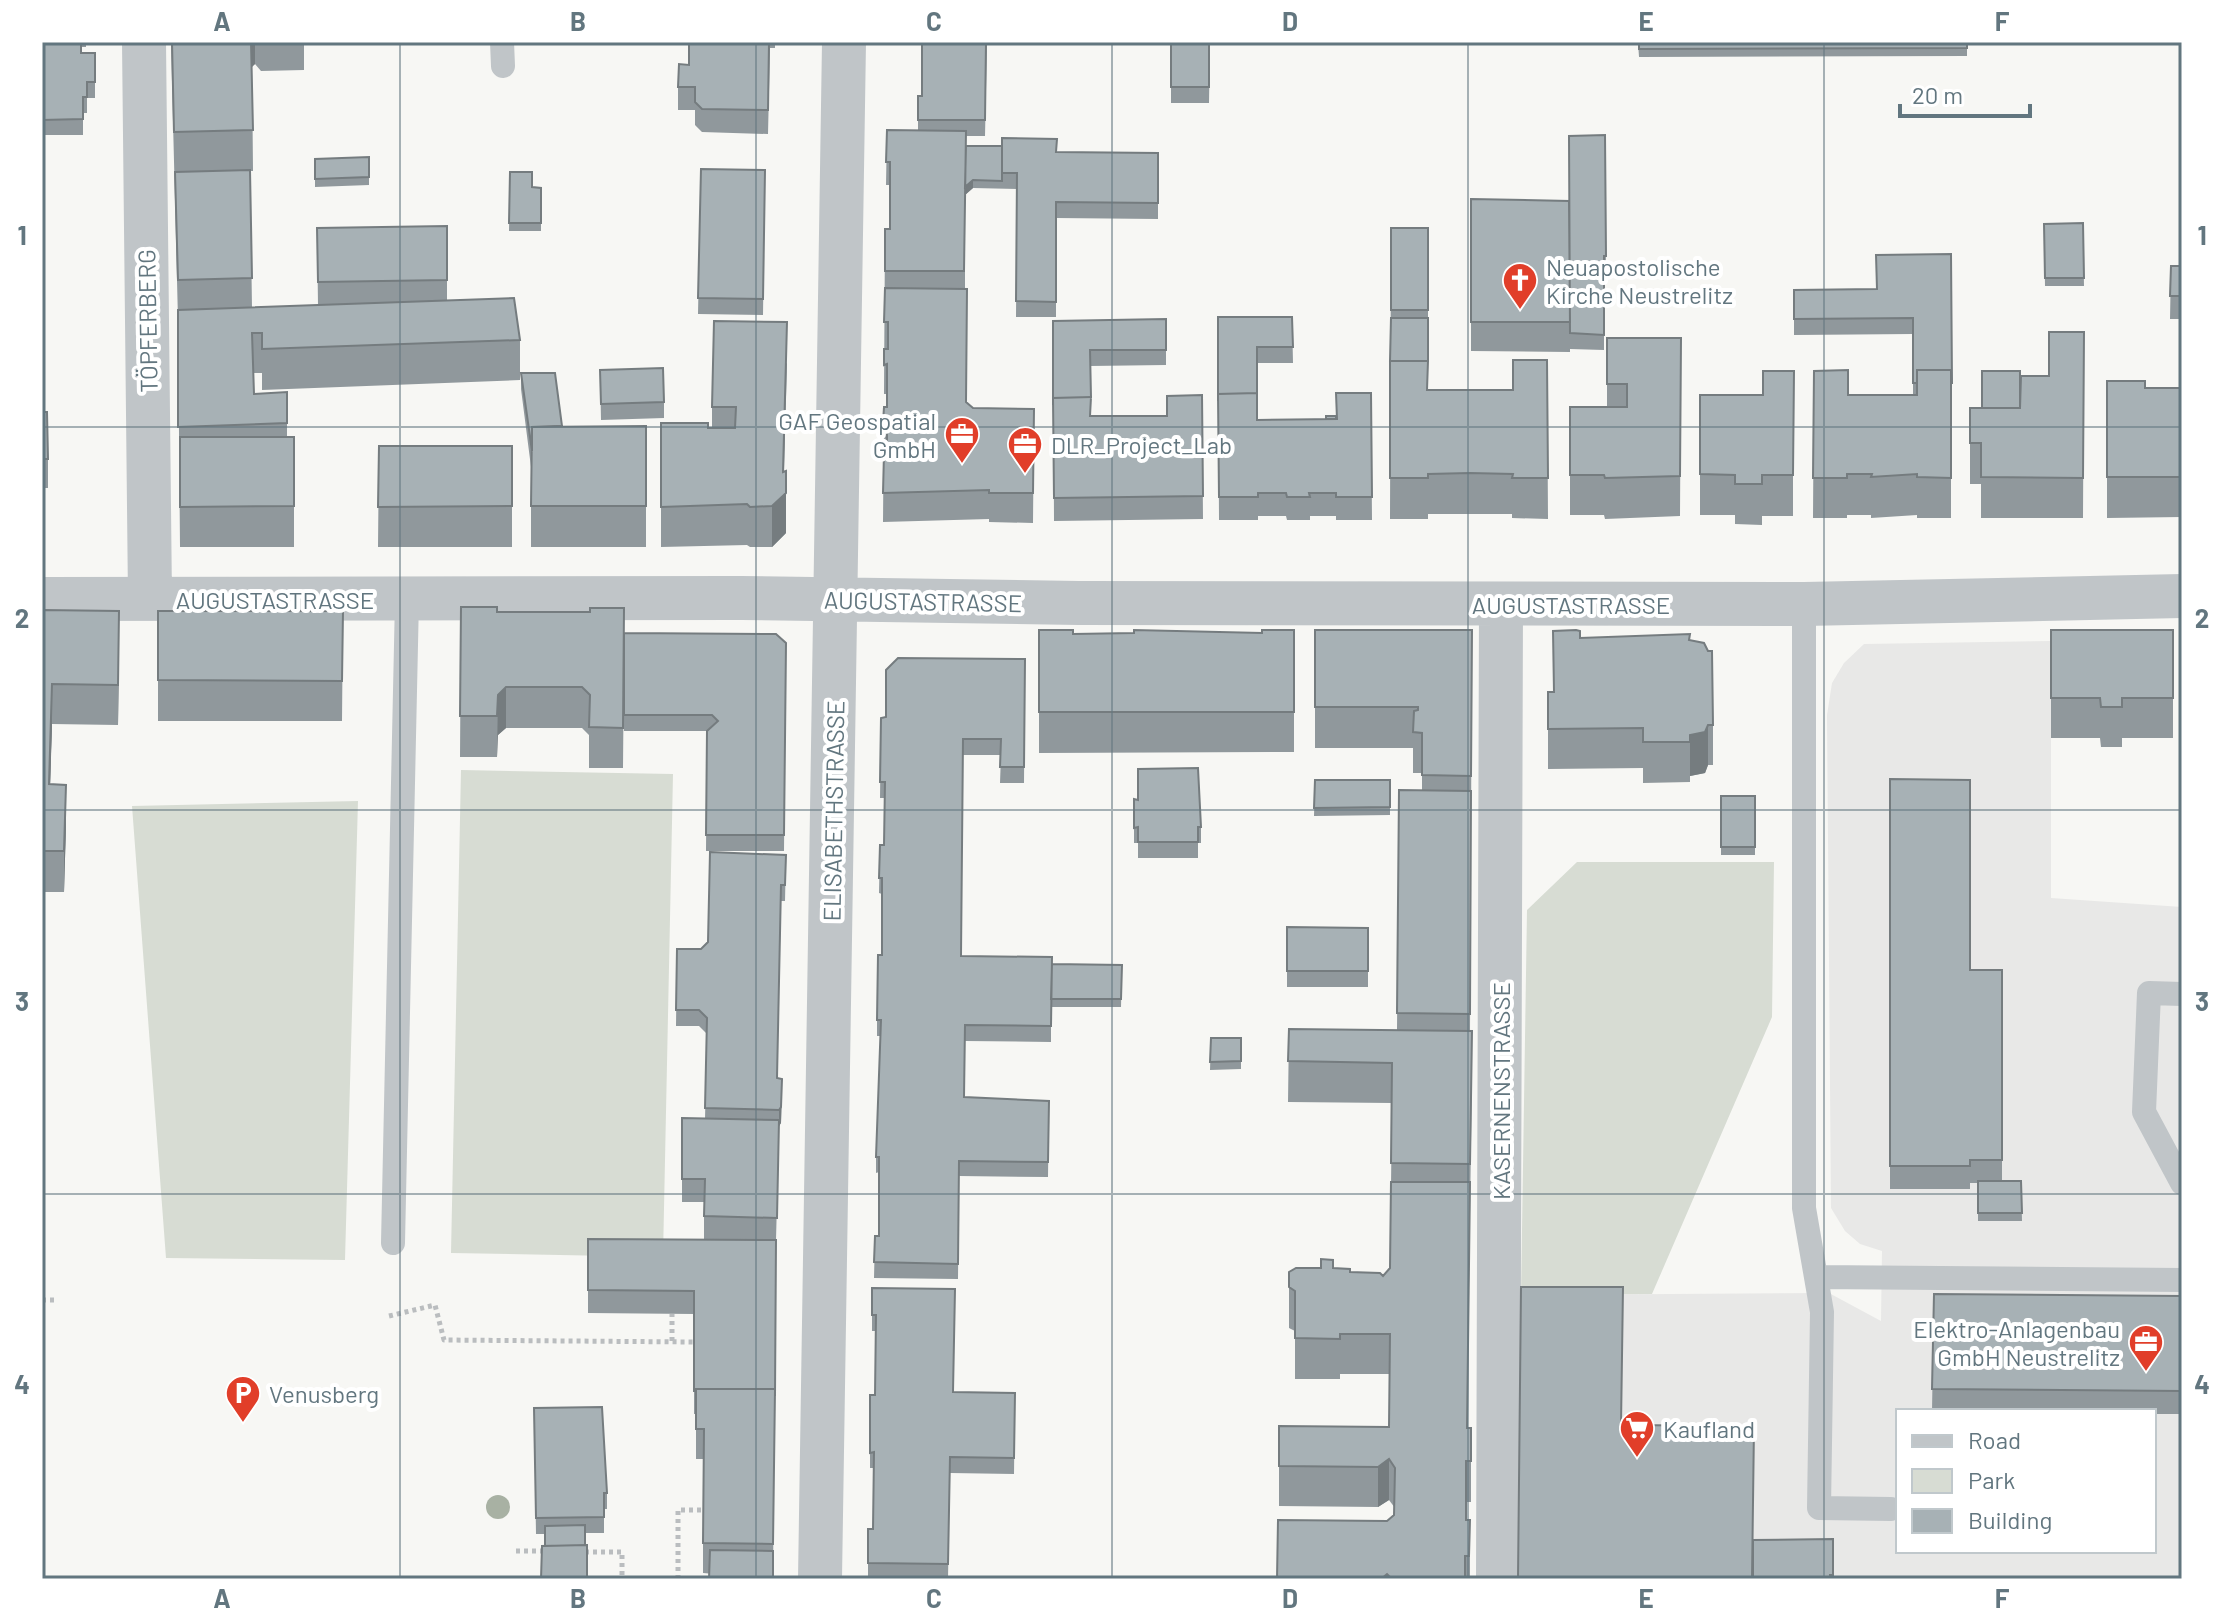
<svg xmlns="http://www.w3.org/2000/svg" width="2224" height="1621" font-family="Barlow,sans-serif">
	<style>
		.built { fill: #e8e8e7; fill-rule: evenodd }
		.green { fill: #d7dcd3 }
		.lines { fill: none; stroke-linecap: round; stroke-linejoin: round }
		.path { stroke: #babdbf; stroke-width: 5; stroke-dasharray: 4 4; stroke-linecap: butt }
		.lane { stroke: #c0c5c8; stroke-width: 24 }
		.street { stroke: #c0c5c8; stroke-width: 44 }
		.tree { fill: #a8b1a3 }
		.wall { fill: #90989c }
		.shaded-wall { fill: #757c7f }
		.building { fill: #a7b1b5; stroke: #757c7f; stroke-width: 2 }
		.grid { fill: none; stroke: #62767f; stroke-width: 2; stroke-opacity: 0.55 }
		.labels { text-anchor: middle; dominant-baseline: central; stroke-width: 8; stroke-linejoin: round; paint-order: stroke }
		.poi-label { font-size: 24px; fill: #62767f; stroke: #fff; text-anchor: start }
		.street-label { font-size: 24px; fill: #62767f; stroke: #fff }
		.neatline { fill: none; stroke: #62767f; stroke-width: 3 }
		.grid-label { font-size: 26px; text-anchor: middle; font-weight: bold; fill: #62767f }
	</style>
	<rect width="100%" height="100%" fill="#f7f7f4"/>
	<path class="built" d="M2051 641V898L2182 907V1579H1518L1521 1295 1829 1293 1881 1321 1882 1251 1860 1244 1845 1231 1831 1208 1827 715 1832 683 1844 663 1864 644ZM1898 1411H2154V1551H1898Z"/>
	<path class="green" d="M461 770 673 774 663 1257 451 1253Z
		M358 801 345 1260 166 1258 132 806Z
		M1577 862H1774L1772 1017 1652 1294 1521 1295 1527 910Z"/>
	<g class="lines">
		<path class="path" d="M42 1300H55
			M389 1316 435 1305 444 1340 694 1342
			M672 1341V1314
			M516 1551H545
			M585 1552H622V1579
			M678 1579V1510H703"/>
		<path class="lane" d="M502 42 503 66
			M1804 604V1208L1822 1312 1819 1508 1891 1509
			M2182 994 2149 993 2144 1112 2182 1183
			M393 1243 407 599
			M1816 1277 2182 1280"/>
		<path class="street" d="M144 42 150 599
			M42 599 741 598 1079 603 1804 604 2182 596
			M820 1579 844 42
			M1498 1579 1501 604"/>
	</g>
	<circle class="tree" cx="498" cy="1507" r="12"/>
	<path class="wall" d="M42 42H86V47H81V53H95V98H87V113H83V135H42Z
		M171 42H304V70L261 71 255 64 252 67 253 171H250L252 308 318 305 317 228 447 280V301L520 340V380L262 390V373H253L254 394 287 392V437H294V547H180L178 320Z
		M661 42H775V48H770L768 134 702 132 695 125V110H678V87L689 65V43Z
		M919 42H987L985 136H966V146L1057 152 1158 153V219L1056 218V317H1016L1017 189 973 188 965 195V289L966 402 973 408 1034 409 1033 523 989 522V519L883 522 884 407H887V394H884L885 229H890V185H886L887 130 918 131V96H922V43L919 44Z
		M1171 42H1210L1209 103H1171Z
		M1638 42H1967V56L1639 57Z
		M1605 135 1606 272H1604V350L1570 349V352L1471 351V199L1569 201Z
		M369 157V185L315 187V159Z
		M701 169 765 170 763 315 698 314Z
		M510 172 532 187 541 188V231H509Z
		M42 181 43 227V257H42Z
		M2083 223 2084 286H2045L2044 224Z
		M1391 228H1428V390H1513L1547 360 1548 519 1512 518V514H1428V519H1390Z
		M1876 255 1952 383V398H1951V518H1917V515L1871 518V515H1847V518H1813L1814 371 1848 395H1913V334L1794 335V290L1876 289Z
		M2171 266H2182V319H2170Z
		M1218 317H1292L1293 363H1257V420L1326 419 1336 416 1371 393 1372 520H1336V516H1310V520H1287L1286 516H1258V520H1219Z
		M1166 319V365L1090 366 1091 416H1167L1202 395 1203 519 1054 521 1053 321Z
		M2084 332 2083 518H1981V484H1970V443L1982 408 2020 400 2049 376Z
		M1607 338H1681L1680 516 1605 519 1604 515H1570V407H1607Z
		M787 363 784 472 786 533 772 547H750L747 545 661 547V423L712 428V407Z
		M600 370 664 402V418L601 420Z
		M1793 370V516H1762V525L1735 524V515H1700V395H1763Z
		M521 373 562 426H646V547H531V467L521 389Z
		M2107 381 2145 388H2182V517L2107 518Z
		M42 412 48 459V488H42Z
		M379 446H512V547H378Z
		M461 607 497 612 624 633 786 643 784 851H706L707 731H624V654L623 768H589V735L582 728H506L498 735 497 757H460Z
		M42 610 119 652 118 725 52 724 50 784 66 825 64 892H42Z
		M158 611H343L342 721H158Z
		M1039 630 1073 634 1262 633 1294 630V752L1039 753Z
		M1315 630H1472L1470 1031 1472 1071 1467 1428H1471V1502H1466V1520H1470V1579H1277L1387 1521 1394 1515 1395 1508 1389 1500 1378 1507 1279 1506V1426L1389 1427 1390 1374H1340V1379H1295V1331L1289 1328V1272L1333 1268 1350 1272 1383 1276 1390 1268 1392 1103 1288 1102 1289 1029 1397 1030 1399 790 1422 791V773H1413V748H1315Z
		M2051 630H2173V738H2122V747H2101L2100 738H2051Z
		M1580 638 1690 640 1713 725V765H1708L1705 773 1690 776V782L1643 783V768L1548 769V692H1553Z
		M1025 659 1024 783H1000L1001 755H963L961 956 1052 964 1122 965 1121 1007H1051V994V1042L965 1041V1097L1049 1101 1048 1177 959 1176 958 1279 874 1278 875 1236H879V1172L876 1173V1157L881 1036H877V1020L882 955V894L879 893 880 845H884L885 798H880L881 718 886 717Z
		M1890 779 1970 970H2002V1181H2021L2022 1221H1978V1183H1970V1189H1890Z
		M1315 780H1390V815L1314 816Z
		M1721 796H1755V855H1721Z
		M1134 799 1201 827V843H1198V858H1138V843H1134Z
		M786 855 785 901H781L777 1078 782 1095 781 1123 779 1126 776 1240 773 1579 703 1573V1459H696V1414H694V1314L588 1313V1239L776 1240 704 1239V1202H682V1118L705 1119 707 1034 699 1026H676L677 949H701Z
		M1287 927 1368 928V987H1287Z
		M1211 1038H1241V1069L1210 1070Z
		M872 1288 954 1392 1015 1393 1014 1474 950 1473 948 1579H868V1529H873L874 1468H870V1395H875L876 1331H872Z
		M1934 1294 2182 1296V1414H2154V1411H1932Z
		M534 1408 607 1493V1509H604V1533H585L545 1546V1534H536Z"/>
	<path class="shaded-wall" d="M248 42H255V64L248 70Z
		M966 131 965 187 973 180V188L965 195 964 294Z
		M787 322 783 495 786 471V533L772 547V506Z
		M119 611V652L118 725V685Z
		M52 684V724L49 825V784Z
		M506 687V728L498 735 497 757 498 695Z
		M1708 725V765L1705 773 1690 776V782V735Z
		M66 785V825L64 892V851Z
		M782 1079 781 1123 779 1126V1110Z
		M1389 1459V1500L1378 1507V1467Z"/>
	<path class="building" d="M42 42H81V53H95V82H87V97H83V119L42 120Z
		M172 42H251L253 130 174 132Z
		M689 42H769L768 110 702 109 695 102V87H678L679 64 689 65Z
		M922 42H986L985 120H918V96H922Z
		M1171 42H1209V87H1171Z
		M1639 42H1967V48L1639 49Z
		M887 130 966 131 964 271H885V229H890V162H886Z
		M1605 135 1606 256H1604V335L1570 333 1569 136Z
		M1002 138 1057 139 1056 152 1158 153V203L1056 202V302L1016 301 1017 173H1002Z
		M966 146H1002V181L973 180 965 187Z
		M369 157V177L315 179V159Z
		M701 169 765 170 763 299 698 298Z
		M250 170 252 278 178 280 175 172Z
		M510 172H532V187L541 188V223H509Z
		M1471 199 1569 201 1570 322H1471Z
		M2083 223 2084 278H2045L2044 224Z
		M447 226V280L318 282 317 228Z
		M1391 228H1428V310H1391Z
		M1951 254 1952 383H1951V370H1917V383H1913V318L1794 319V290L1877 289 1876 255Z
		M2171 266H2182V296H2170Z
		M885 288 967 289 966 402 973 408 1034 409 1033 493H989V490L883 493 884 453H887V422L883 423 884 407H887V364L884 365V349H888V322H884Z
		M514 298 520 340 262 349V333H252L254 394 287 392V423L178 427V310Z
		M1218 317H1292L1293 347H1257V393L1218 394V401Z
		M1391 318H1428V361H1390Z
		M1166 319V350H1090L1091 397 1053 398V405V321Z
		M714 321 787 322 783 472 786 471V493L772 506 750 507 747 504 661 507V423H708V428H735L736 407H712Z
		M2049 332H2084L2083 478 1981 477V443H1970V408H2020L2021 376H2049Z
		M1607 338H1681L1680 476 1605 478 1604 475H1570V407H1627V384H1607Z
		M1513 360H1547L1548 478H1512L1513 474 1470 473 1428 474V478H1390V361H1428L1427 390H1513Z
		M663 368 664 402 601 404 600 370Z
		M1848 370V395H1917V370H1951V478L1917 477V474L1871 477 1872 474H1847V478H1813L1814 371Z
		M1763 371H1794L1793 475H1762V484H1735V475L1700 474V395H1763Z
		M1982 371H2020V408H1982Z
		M521 373H555L562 426 532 427V451Z
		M2107 381H2145V388H2182V477H2107Z
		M1257 393V420L1337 419 1336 393H1371L1372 497H1336V493H1309L1310 497H1287L1286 493H1258V497H1219L1218 394Z
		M1202 395 1203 496 1054 498 1053 398 1091 397 1090 416H1167V396Z
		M42 412H47L48 459H42Z
		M1326 416H1336V419H1326Z
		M646 426V506H531L532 427Z
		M180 437H294V506L180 507Z
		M379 446H512V506L378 507Z
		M461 607H497V612H590V608H624L623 728 589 727 590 695 582 687H506L498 695 497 716H460Z
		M42 610 119 611 118 685 52 684 49 784 66 785 64 851H42Z
		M158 611H343L342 681 158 680Z
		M1039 630H1073V634L1134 633V630L1262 633V630H1294V712H1039Z
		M1315 630H1472L1471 776 1422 775V733L1413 732 1414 711 1418 710V707H1315Z
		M1576 630 1580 631V638L1690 634 1689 640 1704 643 1708 651H1712L1713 725H1708L1705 732 1690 735V742H1643V728L1548 729V692H1554L1553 631Z
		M2051 630H2173V698H2122V707H2101L2100 698H2051Z
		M624 633 776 634 786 643 784 835H706L707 731 718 721 712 715H624Z
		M898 658 1025 659 1024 767H1000L1001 739H963L961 956 1052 957 1051 1026 965 1025 964 1097 1049 1101 1048 1162 959 1161 958 1264 874 1262 875 1236H879V1157H876L881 1020H877L878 955H882V878H879L880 845H884L885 782H880L881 718 886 717V670Z
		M1198 768 1201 827H1198V842H1138V827L1134 828V799L1138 800V769Z
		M1890 779 1970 780V970H2002V1160H1970V1166H1890Z
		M1315 780H1390V807L1314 808Z
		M1399 790 1471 791 1470 1014 1397 1013Z
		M1721 796H1755V847H1721Z
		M710 852 786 855 785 885H781L777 1078 782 1079 781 1107 779 1110 705 1108 707 1018 699 1010H676L677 949H701L708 942Z
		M1287 927 1368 928V971H1287Z
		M1052 964 1122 965 1121 999H1051Z
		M1289 1029 1472 1031 1470 1164 1391 1163 1392 1063 1288 1061Z
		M1211 1038H1241V1061L1210 1062Z
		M682 1118 779 1120 777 1218 704 1216 705 1179H682Z
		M1978 1181H2021L2022 1213H1978Z
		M1391 1182H1470L1467 1428H1471V1461H1466V1520H1470L1469 1556H1465V1579H1392L1387 1574 1381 1579H1277L1278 1520 1387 1521 1394 1515 1395 1468 1389 1459 1378 1467 1279 1466V1426L1389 1427 1390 1334H1340V1339L1295 1338V1291L1289 1287V1272L1296 1268H1321V1259L1333 1260V1268L1350 1269V1272L1380 1273 1383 1276 1390 1268Z
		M588 1239 776 1240 775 1396V1389H696V1391H694V1291L588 1290Z
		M1521 1287H1623L1621 1425 1754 1426 1752 1579H1518Z
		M872 1288 955 1289 953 1392 1015 1393 1014 1458 950 1457 948 1564 868 1563V1529H873L874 1452 870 1453V1395H875L876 1315H872Z
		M1934 1294 2182 1296V1391L1932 1389Z
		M696 1389H775L773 1544 703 1543 704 1429H696Z
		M602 1407 607 1493H604V1517L536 1518 534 1408Z
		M585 1525V1545L545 1546V1526Z
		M1833 1539V1575H1830V1579H1753V1540Z
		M587 1545V1579H541L542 1546Z
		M710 1550 773 1551V1579H709Z"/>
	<path class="grid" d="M400 42V1579M756 42V1579M1112 42V1579M1468 42V1579M1824 42V1579M42 427H2182M42 810H2182M42 1194H2182"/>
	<defs>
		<g id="church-pin" transform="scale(1.8)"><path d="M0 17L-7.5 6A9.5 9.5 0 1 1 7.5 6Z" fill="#e13e29" stroke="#fff"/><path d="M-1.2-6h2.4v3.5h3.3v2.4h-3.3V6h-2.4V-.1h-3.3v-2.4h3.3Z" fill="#fff"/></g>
		<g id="office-pin" transform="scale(1.8)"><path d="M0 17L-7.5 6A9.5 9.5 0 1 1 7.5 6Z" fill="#e13e29" stroke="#fff"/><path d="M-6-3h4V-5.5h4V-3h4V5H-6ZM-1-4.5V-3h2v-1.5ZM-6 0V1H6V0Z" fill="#fff"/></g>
		<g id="parking-pin" transform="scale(1.8)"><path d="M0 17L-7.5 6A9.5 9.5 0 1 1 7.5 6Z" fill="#e13e29" stroke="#fff"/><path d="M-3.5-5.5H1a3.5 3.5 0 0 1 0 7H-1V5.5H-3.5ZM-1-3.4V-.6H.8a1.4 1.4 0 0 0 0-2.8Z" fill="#fff"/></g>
		<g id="supermarket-pin" transform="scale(1.8)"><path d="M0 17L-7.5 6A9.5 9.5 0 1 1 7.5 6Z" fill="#e13e29" stroke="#fff"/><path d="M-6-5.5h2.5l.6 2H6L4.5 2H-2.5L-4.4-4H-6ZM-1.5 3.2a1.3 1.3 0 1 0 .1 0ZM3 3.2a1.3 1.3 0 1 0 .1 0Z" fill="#fff"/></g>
	</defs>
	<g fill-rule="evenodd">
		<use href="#church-pin" x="1520" y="280"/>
		<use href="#office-pin" x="962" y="434"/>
		<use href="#office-pin" x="1025" y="444"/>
		<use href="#office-pin" x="2146" y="1342"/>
		<use href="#parking-pin" x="243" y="1393"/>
		<use href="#supermarket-pin" x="1637" y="1428"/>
	</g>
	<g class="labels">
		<g class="poi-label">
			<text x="1546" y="266">Neuapostolische<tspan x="1546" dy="28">Kirche Neustrelitz</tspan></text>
			<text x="936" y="420" text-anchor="end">GAF Geospatial<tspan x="936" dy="28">GmbH</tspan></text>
			<text x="1051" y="444">DLR_Project_Lab</text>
			<text x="2120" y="1328" text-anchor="end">Elektro-Anlagenbau<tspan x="2120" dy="28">GmbH Neustrelitz</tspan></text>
			<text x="269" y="1393">Venusberg</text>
			<text x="1663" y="1428">Kaufland</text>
		</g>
		<g class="street-label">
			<text transform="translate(147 321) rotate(-91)">TÖPFERBERG</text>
			<text x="275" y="599">AUGUSTASTRASSE</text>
			<text transform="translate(923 601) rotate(1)">AUGUSTASTRASSE</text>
			<text x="1571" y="604">AUGUSTASTRASSE</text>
			<text transform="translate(833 811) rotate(-89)">ELISABETHSTRASSE</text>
			<text transform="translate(1500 1091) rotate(-90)">KASERNENSTRASSE</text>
		</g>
	</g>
	<rect width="2224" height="1621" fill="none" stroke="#ffffff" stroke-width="88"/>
	<rect x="1896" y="1409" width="260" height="144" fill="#ffffff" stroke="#c0c8cc" stroke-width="2"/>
	<rect x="1912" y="1435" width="40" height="12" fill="#c0c5c8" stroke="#c0c8cc" stroke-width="2"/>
	<text x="1968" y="1449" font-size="24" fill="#62767f">Road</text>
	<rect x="1912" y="1469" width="40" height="24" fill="#d7dcd3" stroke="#c0c8cc" stroke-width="2"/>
	<text x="1968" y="1489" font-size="24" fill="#62767f">Park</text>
	<rect x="1912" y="1509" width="40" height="24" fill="#a7b1b5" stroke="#c0c8cc" stroke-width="2"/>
	<text x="1968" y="1529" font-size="24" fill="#62767f">Building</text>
	<path d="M1900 104v12h130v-12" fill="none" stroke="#62767f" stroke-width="4"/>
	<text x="1912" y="104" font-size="24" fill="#62767f" stroke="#ffffff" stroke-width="6" paint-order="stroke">20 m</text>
	<rect x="44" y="44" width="2136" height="1533" class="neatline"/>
	<g class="grid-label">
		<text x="222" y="31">A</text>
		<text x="578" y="31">B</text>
		<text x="934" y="31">C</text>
		<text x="1290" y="31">D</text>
		<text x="1646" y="31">E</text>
		<text x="2002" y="31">F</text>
		<text x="22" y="245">1</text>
		<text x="2202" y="245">1</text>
		<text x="22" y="628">2</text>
		<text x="2202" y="628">2</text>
		<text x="22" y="1011">3</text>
		<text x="2202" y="1011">3</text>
		<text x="22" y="1394">4</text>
		<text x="2202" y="1394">4</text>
		<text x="222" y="1608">A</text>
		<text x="578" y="1608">B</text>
		<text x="934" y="1608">C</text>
		<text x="1290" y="1608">D</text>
		<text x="1646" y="1608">E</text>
		<text x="2002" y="1608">F</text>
	</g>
</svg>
